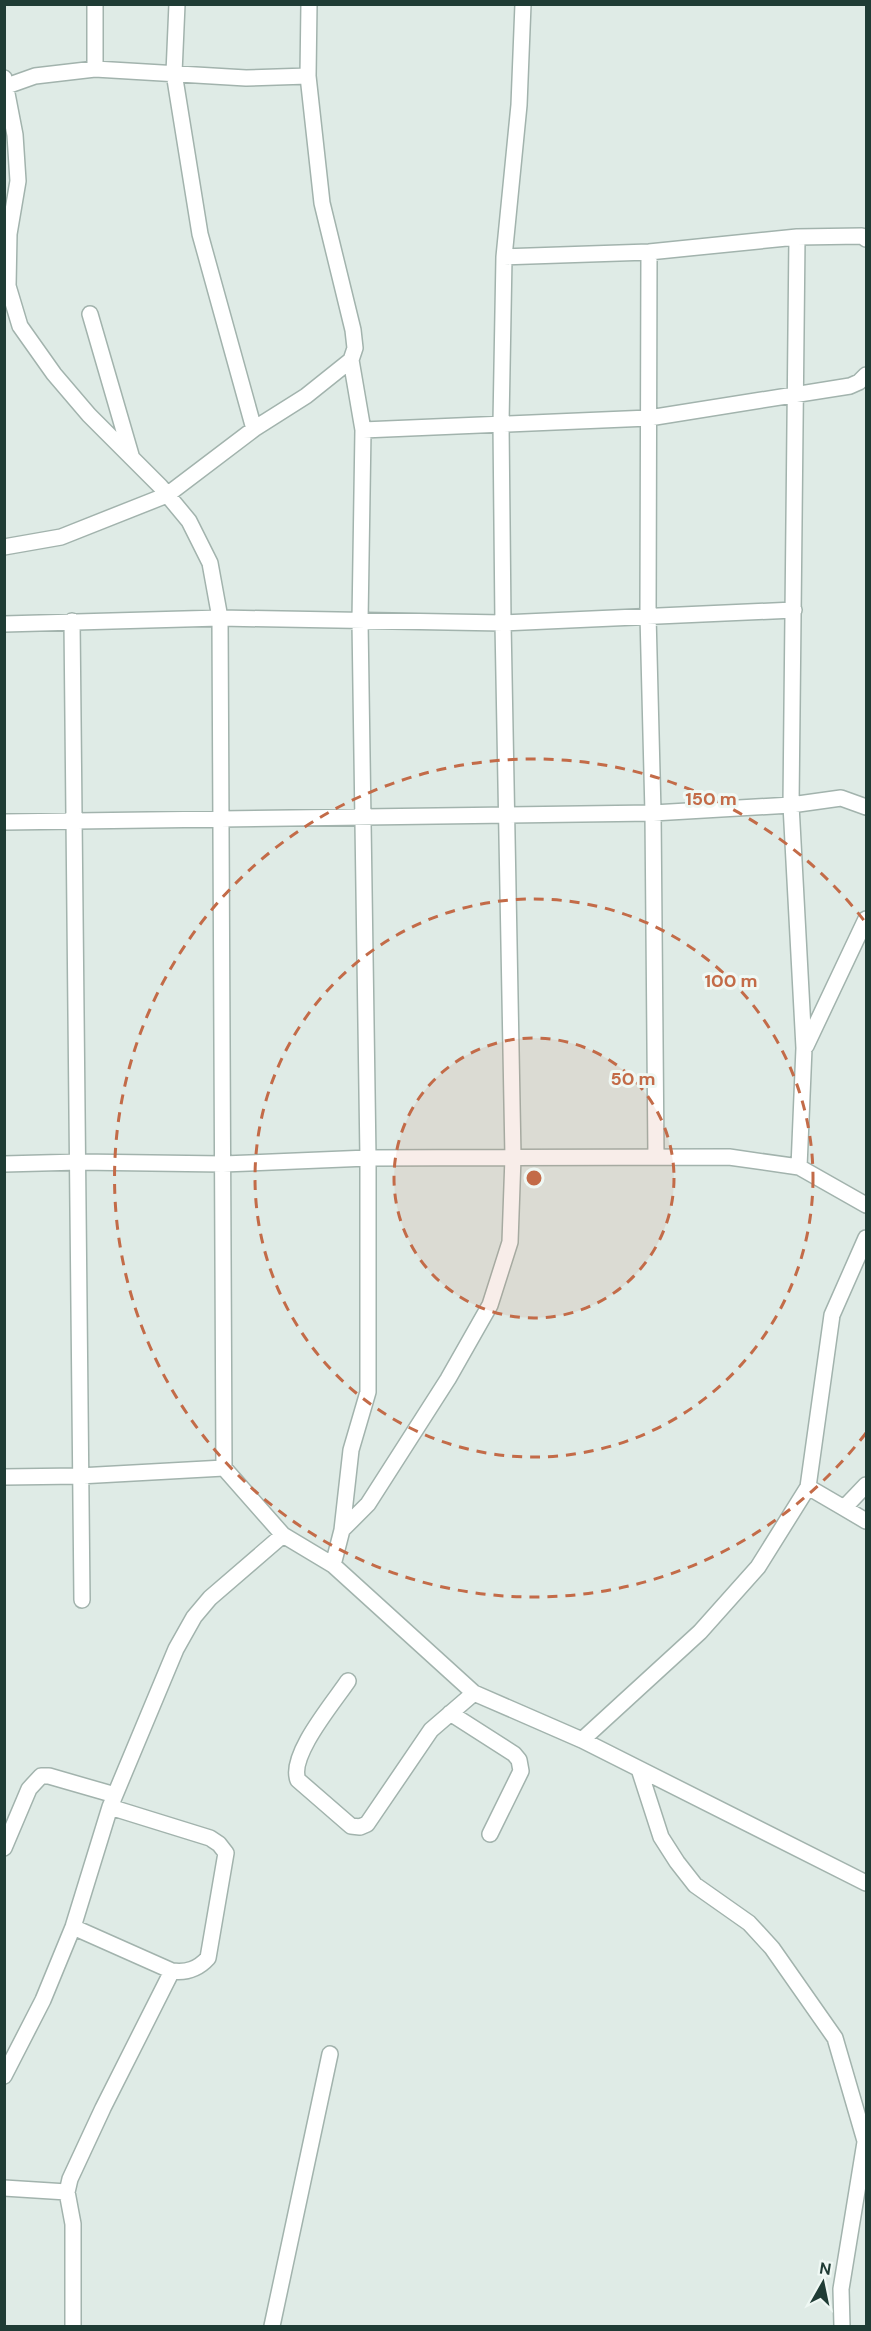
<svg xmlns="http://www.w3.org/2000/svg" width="871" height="2331" font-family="'DM Sans',sans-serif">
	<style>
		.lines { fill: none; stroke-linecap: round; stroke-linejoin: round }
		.street-casing { stroke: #a2b3ad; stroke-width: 18 }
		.street { stroke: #fff; stroke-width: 15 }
		.ring { fill: none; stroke: #c36b48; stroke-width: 3; stroke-dasharray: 10 8 }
		.centre { fill: #c36b48; stroke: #eff8f4; stroke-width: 3 }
		.ring-label { font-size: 18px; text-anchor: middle; font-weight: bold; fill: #c36b48; stroke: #eff8f4; stroke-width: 6; stroke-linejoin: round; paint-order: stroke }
	</style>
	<rect width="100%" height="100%" fill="#dfebe6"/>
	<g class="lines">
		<g class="street-casing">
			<path id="street" d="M95 4V69
				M177 4 174 73 200 234 254 429
				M308 76 309 4
				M4 78 15 135 18 181 9 234 8 286 20 326 54 374 89 415 160 486 189 521 210 563 220 618 224 1468 283 1535 333 1565 474 1693 582 1740 866 1883
				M4 87 35 76 95 69 246 78 308 76 322 203 353 330 355 348 351 360 306 396 254 429 167 495 61 537 4 547
				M797 237 862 236 866 239
				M649 252 648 615 653 813 656 1157
				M504 257 649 252 797 237 791 805 804 1048 799 1167
				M90 314 131 455
				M363 430 649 418 850 386 859 382 866 375
				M72 621 82 1600
				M4 624 220 618 503 623 794 610
				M4 822 653 813 791 805 841 798 866 807
				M806 1046 866 919
				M4 1164 79 1162 223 1164 368 1158 729 1157 799 1167 866 1205
				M4 1477 79 1476 224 1468
				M808 1487 844 1508 866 1485
				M844 1508 866 1521
				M342 1530 368 1504 448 1379 490 1305 510 1242 513 1157 503 623 501 423 504 257 519 105 523 4
				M333 1565 342 1530 351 1450 368 1392V1158L360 621 363 430 351 360
				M348 1681C334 1702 288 1756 298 1780L351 1826 360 1827 367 1824 431 1730 474 1693
				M450 1713 514 1754 519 1760 521 1771 490 1834
				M582 1740 700 1632 758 1567 808 1487 832 1315 866 1238
				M639 1769 661 1837 677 1862 695 1885 749 1923 772 1948 835 2038 865 2141
				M4 1848 29 1789 41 1776H49L115 1795
				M73 1927 172 1971C187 1973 198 1969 208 1958L226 1853 219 1844 210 1838 110 1807
				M4 2076 43 2000 73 1927 110 1807 176 1649 194 1617 210 1598 283 1535
				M4 2188 67 2192 73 2224V2326
				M67 2192 70 2179 103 2108 172 1971
				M272 2326 330 2054
				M842 2326 841 2289 866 2136"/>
		</g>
		<use href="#street" class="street"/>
	</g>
	<circle cx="534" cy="1178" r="140" fill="#c36b48" fill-opacity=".12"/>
	<g class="ring">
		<circle cx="534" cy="1178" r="140"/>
		<circle cx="534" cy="1178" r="279"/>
		<path d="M866 1433A419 419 0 1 1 866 923"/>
	</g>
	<circle cx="534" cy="1178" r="9" class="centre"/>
	<g class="ring-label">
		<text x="711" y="805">150 m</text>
		<text x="731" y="987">100 m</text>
		<text x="633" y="1085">50 m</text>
	</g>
	<rect width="871" height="2331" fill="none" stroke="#1f3c35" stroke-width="12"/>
	<g transform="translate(823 2283) rotate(9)" stroke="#eff8f4" stroke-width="4.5" paint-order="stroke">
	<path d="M0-4.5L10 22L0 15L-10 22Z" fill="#1f3c35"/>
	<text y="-9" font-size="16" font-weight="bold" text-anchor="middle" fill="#1f3c35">N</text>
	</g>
</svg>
